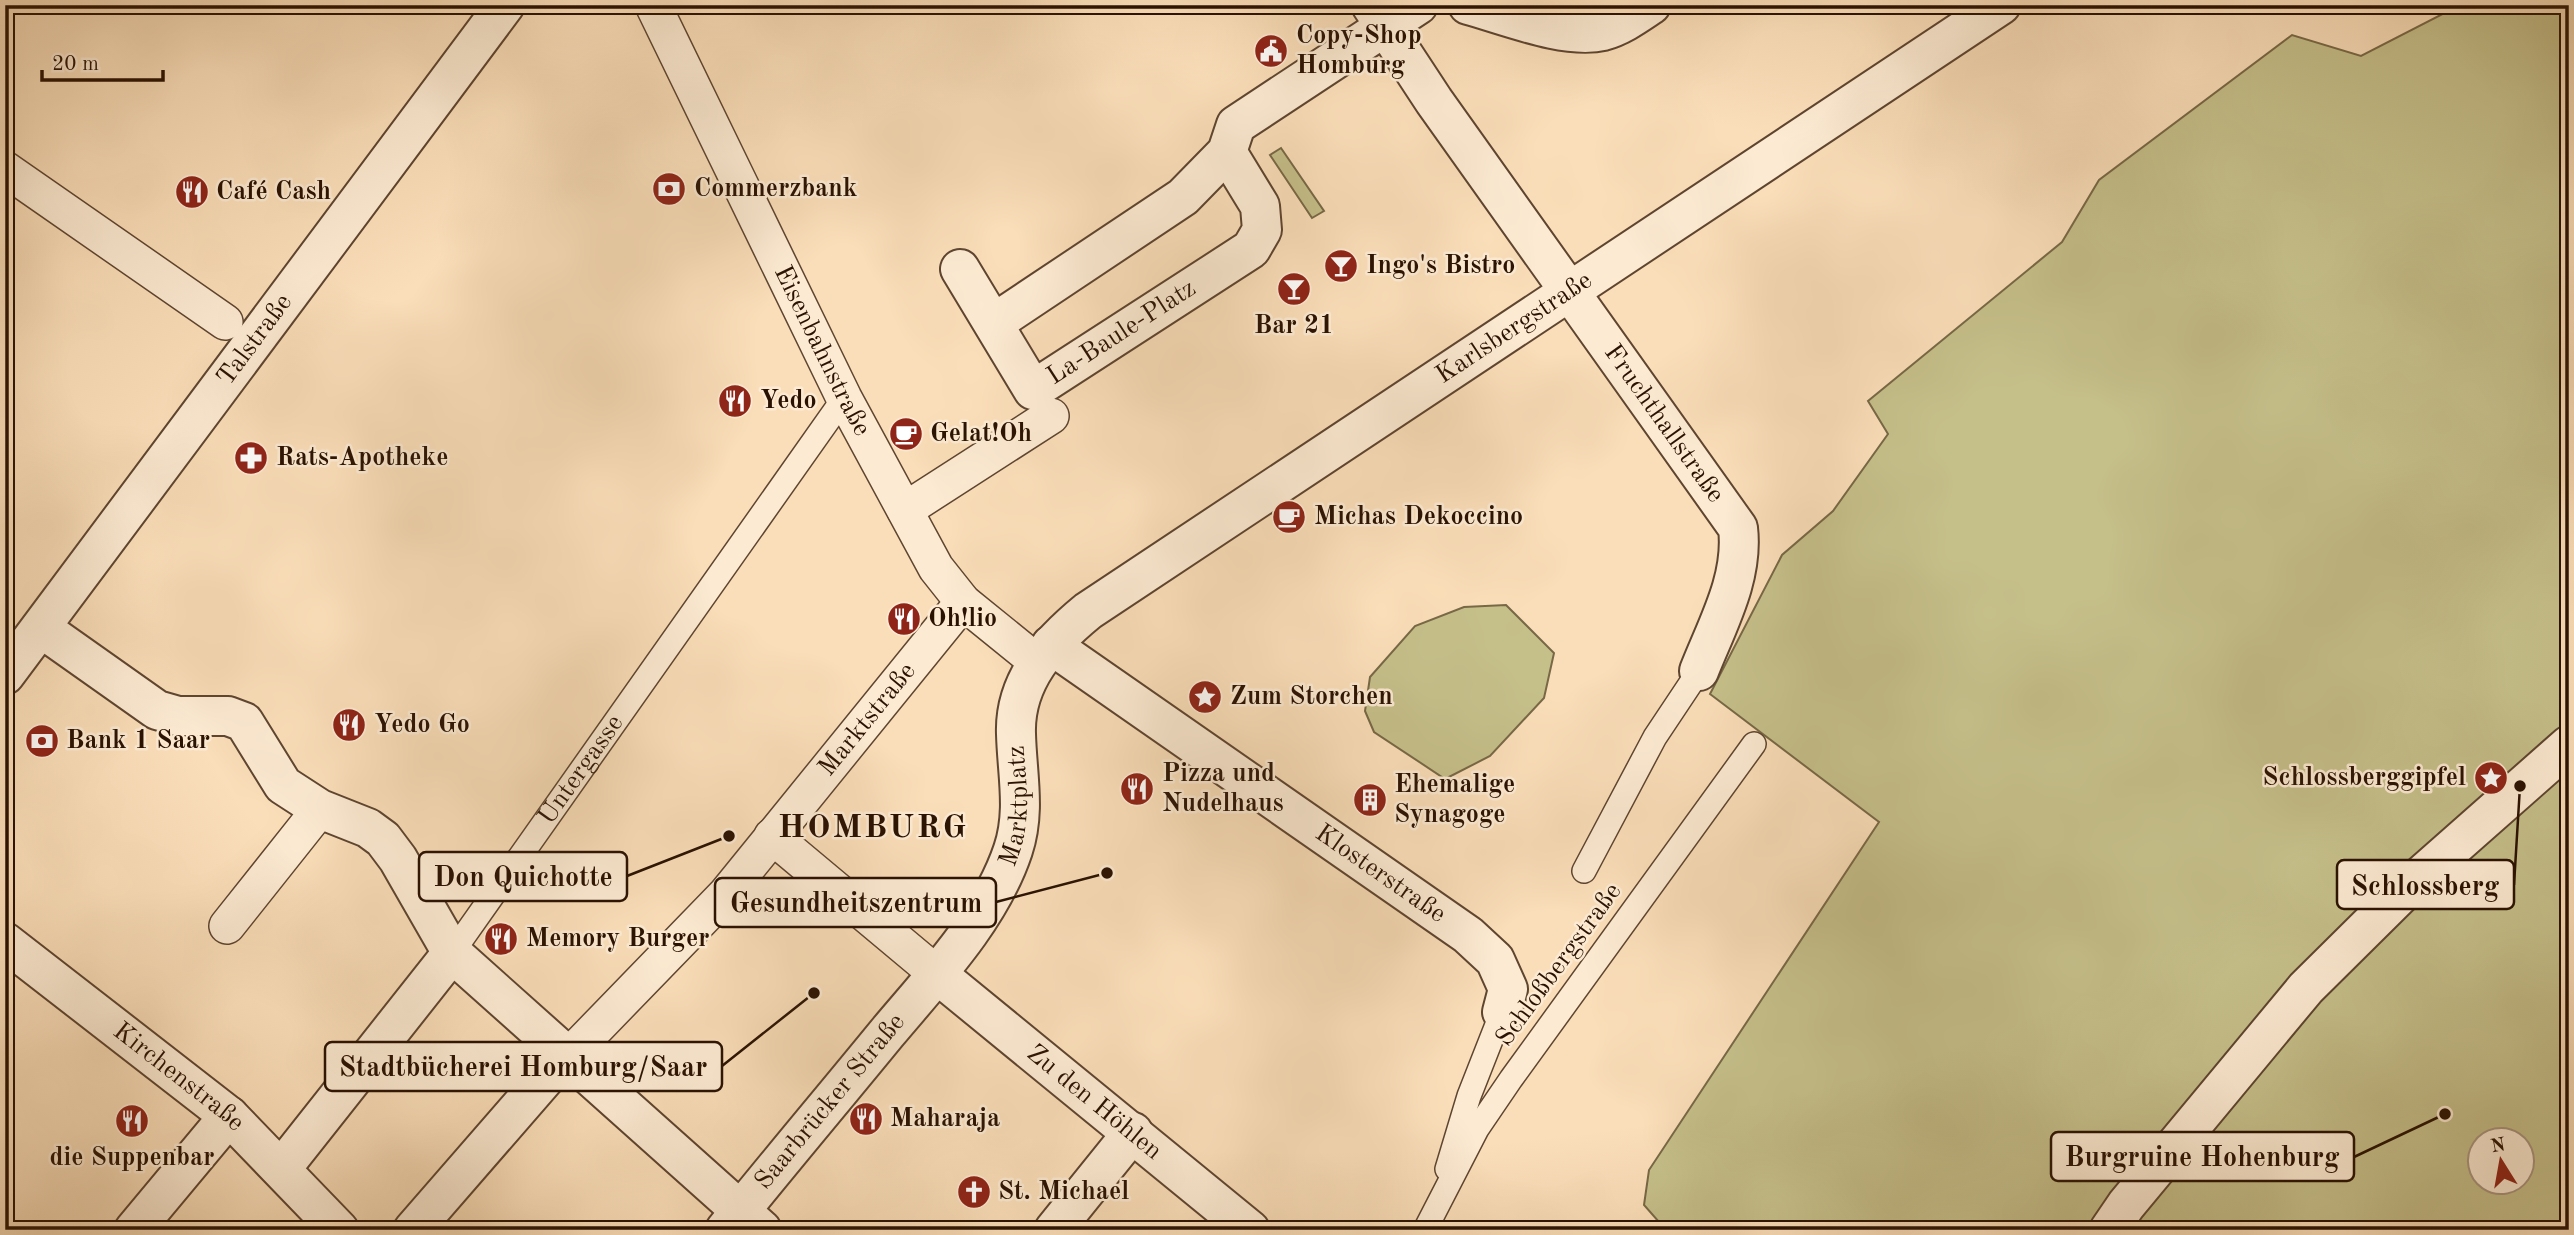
<svg xmlns="http://www.w3.org/2000/svg" width="2574" height="1235" font-family="'Old Standard TT',serif">
	<style>
		.green { fill: #c5bf8a; stroke: #786846; stroke-width: 2; fill-rule: evenodd }
		.lines { fill: none; stroke-linecap: round; stroke-linejoin: round }
		.service-casing { stroke: #5e4530; stroke-width: 26 }
		.pedestrian-casing { stroke: #5e4530; stroke-width: 38 }
		.minor-casing { stroke: #5e4530; stroke-width: 42 }
		.service { stroke: #fcead2; stroke-width: 23 }
		.pedestrian { stroke: #fcead2; stroke-width: 35 }
		.minor { stroke: #fcead2; stroke-width: 38 }
		.labels { text-anchor: middle; dominant-baseline: central; stroke-width: 5; stroke-linejoin: round; paint-order: stroke }
		.poi-label { font-size: 26px; font-weight: bold; fill: #2a1202; stroke: #fcead2; text-anchor: start }
		.street-label { font-size: 26px; fill: #2a1202; stroke: #fcead2 }
		.district-label { font-size: 33px; font-weight: bold; letter-spacing: 2px; fill: #2a1202; stroke: #fcead2 }
		.leader { fill: none; stroke: #2a1202; stroke-width: 2.5 }
		.callout-dot { fill: #2a1202; stroke: #fcead2; stroke-width: 2.5 }
		.callout { fill: #fcead2; stroke: #2a1202; stroke-width: 2.5 }
		.callout-label { font-size: 28px; text-anchor: middle; font-weight: bold; fill: #2a1202 }
	</style>
	<rect width="100%" height="100%" fill="#fadeb9"/>
	<filter id="stains"><feTurbulence type="fractalNoise" baseFrequency=".00286" numOctaves="4"/><feColorMatrix values="0 0 0 0 .2 0 0 0 0 .09 0 0 0 0 .02 0 0 0 .5 -.17"/></filter>
	<radialGradient id="worn" r=".72"><stop offset=".6" stop-color="#630" stop-opacity="0"/><stop offset="1" stop-color="#630" stop-opacity=".3"/></radialGradient>
	<path class="green" d="M2460 5H2569V1230H1666L1644 1205 1649 1170 1879 822 1710 694 1782 555 1833 511 1888 434 1868 401 2062 242 2099 180 2292 35 2361 56ZM2480 1140H2522V1182H2480Z
		M1281 148 1324 211 1312 218 1270 155Z
		M1506 605 1554 653 1544 698 1490 756 1445 779 1374 732 1365 711 1370 677 1415 626 1464 607Z"/>
	<g class="lines">
		<g class="service-casing">
			<g id="service">
				<path d="M1584 871 1655 737 1699 671"/>
				<path id="s1" d="M452 953 844 398"/>
				<path d="M1447 1169 1469 1096 1502 1012"/>
				<path d="M1425 1230 1477 1129 1511 1079 1754 744"/>
			</g>
		</g>
		<g class="pedestrian-casing">
			<g id="pedestrian">
				<path id="s2" d="M653 5 844 398 936 568 963 602 1037 662"/>
				<path d="M5 169 225 322"/>
				<path d="M905 510 1051 416"/>
				<path d="M772 836 937 974"/>
				<path d="M227 926 320 809"/>
				<path id="s3" d="M567 1058 726 894 963 602"/>
			</g>
		</g>
		<g class="minor-casing">
			<g id="minor">
				<path id="s4" d="M1371 5 1434 101 1738 528C1744 578 1717 625 1699 671"/>
				<path d="M1468 5C1505 15 1566 40 1603 31 1621 26 1636 15 1651 5"/>
				<path id="s5" d="M960 269 1033 390 1251 249 1262 230 1260 206 1227 152"/>
				<path d="M994 323 1183 197 1227 152 1236 125 1418 5"/>
				<path d="M41 628 157 710 178 716H228L244 722 283 785 320 809 368 828 383 839 398 859 452 953 762 1230"/>
				<path id="s6" d="M1051 645 1468 935 1495 960 1508 989 1502 1012"/>
				<path id="s7" d="M5 675 505 5"/>
				<path id="s8" d="M5 942 229 1116 339 1230"/>
				<path id="s9" d="M937 974 1250 1230"/>
				<path d="M282 1168 452 953"/>
				<path d="M134 1230 229 1116"/>
				<path d="M413 1230 546 1077 567 1058"/>
				<path id="s10" d="M725 1230C778 1164 833 1099 887 1033 933 978 990 919 1013 850 1026 811 1017 774 1016 734 1014 681 1049 643 1088 611L2001 5"/>
				<path d="M1054 1230 1133 1132"/>
				<path d="M2109 1230 2126 1205 2306 988 2407 888 2569 745"/>
			</g>
		</g>
		<use href="#service" class="service"/>
		<use href="#pedestrian" class="pedestrian"/>
		<use href="#minor" class="minor"/>
	</g>
	<defs>
		<g id="civic-disc" transform="scale(1.75)"><circle r="9.5" fill="#8f2418" stroke="#fcead2"/><path d="M-.6-6.5H3V-4.5H.6V-3L4-1V1h2V6H-6V1h2V-1L-.6-3ZM-1.2 2.5V6h2.4V2.5Z" fill="#fff"/></g>
		<g id="bank-disc" transform="scale(1.75)"><circle r="9.5" fill="#8f2418" stroke="#fcead2"/><path d="M-6-4H6V4H-6ZM0-2.3a2.3 2.3 0 1 0 0 4.6a2.3 2.3 0 1 0 0-4.6Z" fill="#fff"/></g>
		<g id="restaurant-disc" transform="scale(1.75)"><circle r="9.5" fill="#8f2418" stroke="#fcead2"/><path d="M-5-6h1v4h1v-4h1v4h1v-4h1v5L-1.5 .5V6h-2V.5L-5-1ZM5-6V6H3V1.5H1.5Q1.5-4 5-6Z" fill="#fff"/></g>
		<g id="bar-disc" transform="scale(1.75)"><circle r="9.5" fill="#8f2418" stroke="#fcead2"/><path d="M-6-5H6L.8 .8V4.5H3.5V6h-7V4.5H-.8V.8Z" fill="#fff"/></g>
		<g id="cafe-disc" transform="scale(1.75)"><circle r="9.5" fill="#8f2418" stroke="#fcead2"/><path d="M-5.5-4.5H6V0H3Q3 3.5 0 3.5H-2.5Q-5.5 3.5-5.5 0ZM3-3.2v2h1.7v-2ZM-6 4.5H4V6H-6Z" fill="#fff"/></g>
		<g id="pharmacy-disc" transform="scale(1.75)"><circle r="9.5" fill="#8f2418" stroke="#fcead2"/><path d="M-2-6h4v4h4v4h-4v4h-4v-4h-4v-4h4Z" fill="#fff"/></g>
		<g id="sight-disc" transform="scale(1.75)"><circle r="9.5" fill="#8f2418" stroke="#fcead2"/><path d="M0-6L1.8-2.2L6-1.7L2.9 1.2L3.7 5.4L0 3.3L-3.7 5.4L-2.9 1.2L-6-1.7L-1.8-2.2Z" fill="#fff"/></g>
		<g id="building-disc" transform="scale(1.75)"><circle r="9.5" fill="#8f2418" stroke="#fcead2"/><path d="M-4-6H4V6H1V3H-1V6H-4ZM-2.5-4.3h1.7v1.8h-1.7ZM.8-4.3h1.7v1.8H.8ZM-2.5-1h1.7V.8h-1.7ZM.8-1h1.7V.8H.8Z" fill="#fff"/></g>
		<g id="church-disc" transform="scale(1.75)"><circle r="9.5" fill="#8f2418" stroke="#fcead2"/><path d="M-1.2-6h2.4v3.5h3.3v2.4h-3.3V6h-2.4V-.1h-3.3v-2.4h3.3Z" fill="#fff"/></g>
	</defs>
	<g fill-rule="evenodd">
		<use href="#civic-disc" x="1271" y="51"/>
		<use href="#bank-disc" x="669" y="189"/>
		<use href="#restaurant-disc" x="192" y="192"/>
		<use href="#bar-disc" x="1341" y="266"/>
		<use href="#bar-disc" x="1294" y="289"/>
		<use href="#restaurant-disc" x="735" y="401"/>
		<use href="#cafe-disc" x="906" y="434"/>
		<use href="#pharmacy-disc" x="251" y="458"/>
		<use href="#cafe-disc" x="1289" y="517"/>
		<use href="#restaurant-disc" x="904" y="619"/>
		<use href="#sight-disc" x="1205" y="697"/>
		<use href="#restaurant-disc" x="349" y="725"/>
		<use href="#bank-disc" x="42" y="741"/>
		<use href="#sight-disc" x="2491" y="778"/>
		<use href="#restaurant-disc" x="1137" y="789"/>
		<use href="#building-disc" x="1370" y="800"/>
		<use href="#restaurant-disc" x="501" y="939"/>
		<use href="#restaurant-disc" x="866" y="1119"/>
		<use href="#restaurant-disc" x="132" y="1121"/>
		<use href="#church-disc" x="974" y="1192"/>
	</g>
	<g class="labels">
		<g class="poi-label">
			<text x="1296" y="36">Copy-Shop<tspan x="1296" dy="30">Homburg</tspan></text>
			<text x="694" y="189">Commerzbank</text>
			<text x="216" y="192">Café Cash</text>
			<text x="1366" y="266">Ingo's Bistro</text>
			<text x="1294" y="326" text-anchor="middle">Bar 21</text>
			<text x="760" y="401">Yedo</text>
			<text x="930" y="434">Gelat!Oh</text>
			<text x="276" y="458">Rats-Apotheke</text>
			<text x="1314" y="517">Michas Dekoccino</text>
			<text x="928" y="619">Oh!lio</text>
			<text x="1230" y="697">Zum Storchen</text>
			<text x="374" y="725">Yedo Go</text>
			<text x="66" y="741">Bank 1 Saar</text>
			<text x="1162" y="774">Pizza und<tspan x="1162" dy="30">Nudelhaus</tspan></text>
			<text x="2466" y="778" text-anchor="end">Schlossberggipfel</text>
			<text x="1394" y="785">Ehemalige<tspan x="1394" dy="30">Synagoge</tspan></text>
			<text x="526" y="939">Memory Burger</text>
			<text x="890" y="1119">Maharaja</text>
			<text x="132" y="1158" text-anchor="middle">die Suppenbar</text>
			<text x="998" y="1192">St. Michael</text>
		</g>
		<g class="street-label">
			<text stroke="none"><textPath href="#s10" startOffset="1255">Karlsbergstraße</textPath></text>
			<text stroke="none"><textPath href="#s5" startOffset="247">La-Baule-Platz</textPath></text>
			<text stroke="none"><textPath href="#s7" startOffset="418">Talstraße</textPath></text>
			<text stroke="none"><textPath href="#s2" startOffset="385">Eisenbahnstraße</textPath></text>
			<text stroke="none"><textPath href="#s4" startOffset="511">Fruchthallstraße</textPath></text>
			<text stroke="none"><textPath href="#s3" startOffset="453">Marktstraße</textPath></text>
			<text stroke="none"><textPath href="#s1" startOffset="224">Untergasse</textPath></text>
			<text stroke="none"><textPath href="#s10" startOffset="523">Marktplatz</textPath></text>
			<text stroke="none"><textPath href="#s6" startOffset="401">Klosterstraße</textPath></text>
			<text transform="translate(1559 965) rotate(-54)">Schloßbergstraße</text>
			<text stroke="none"><textPath href="#s8" startOffset="220">Kirchenstraße</textPath></text>
			<text stroke="none"><textPath href="#s9" startOffset="203">Zu den Höhlen</textPath></text>
			<text stroke="none"><textPath href="#s10" startOffset="166">Saarbrücker Straße</textPath></text>
		</g>
		<g class="district-label">
			<text x="873" y="828">HOMBURG</text>
		</g>
	</g>
	<path class="leader" d="M729 836L627 876M2520 786L2514 885M1107 873L996 902M814 993L722 1066M2445 1114L2354 1157"/>
	<g class="callout-dot">
		<circle cx="729" cy="836" r="7"/>
		<circle cx="2520" cy="786" r="7"/>
		<circle cx="1107" cy="873" r="7"/>
		<circle cx="814" cy="993" r="7"/>
		<circle cx="2445" cy="1114" r="7"/>
	</g>
	<g class="callout">
		<rect x="419" y="852" width="208" height="49" rx="7"/>
		<rect x="2337" y="860" width="177" height="49" rx="7"/>
		<rect x="715" y="878" width="281" height="49" rx="7"/>
		<rect x="325" y="1042" width="397" height="49" rx="7"/>
		<rect x="2051" y="1132" width="303" height="49" rx="7"/>
	</g>
	<g class="callout-label">
		<text x="523" y="886">Don Quichotte</text>
		<text x="2425" y="895">Schlossberg</text>
		<text x="856" y="912">Gesundheitszentrum</text>
		<text x="523" y="1076">Stadtbücherei Homburg/Saar</text>
		<text x="2202" y="1166">Burgruine Hohenburg</text>
	</g>
	<rect width="2574" height="1235" fill="none" stroke="#fadeb9" stroke-width="28"/>
	<rect x="7" y="7" width="2560" height="1221" fill="none" stroke="#2a1202" stroke-width="3.5"/>
	<rect x="14" y="14" width="2546" height="1207" fill="none" stroke="#2a1202" stroke-width="2"/>
	<g transform="translate(2501 1161) rotate(349)"><circle r="33" fill="#fcead2" stroke="#a8947f" stroke-width="2"/>
	<path d="M0-5L12 26L0 18L-12 26Z" fill="#8f2418"/>
	<text y="-10" font-size="19" font-weight="bold" text-anchor="middle" fill="#2a1202">N</text>
	</g>
	<path d="M42 70v10h121v-10" fill="none" stroke="#2a1202" stroke-width="3.5"/>
	<text x="52" y="70" font-size="21" fill="#2a1202" stroke="#fcead2" stroke-width="5" paint-order="stroke">20 m</text>
	<rect width="100%" height="100%" filter="url(#stains)"/>
	<rect width="100%" height="100%" fill="url(#worn)"/>
</svg>
